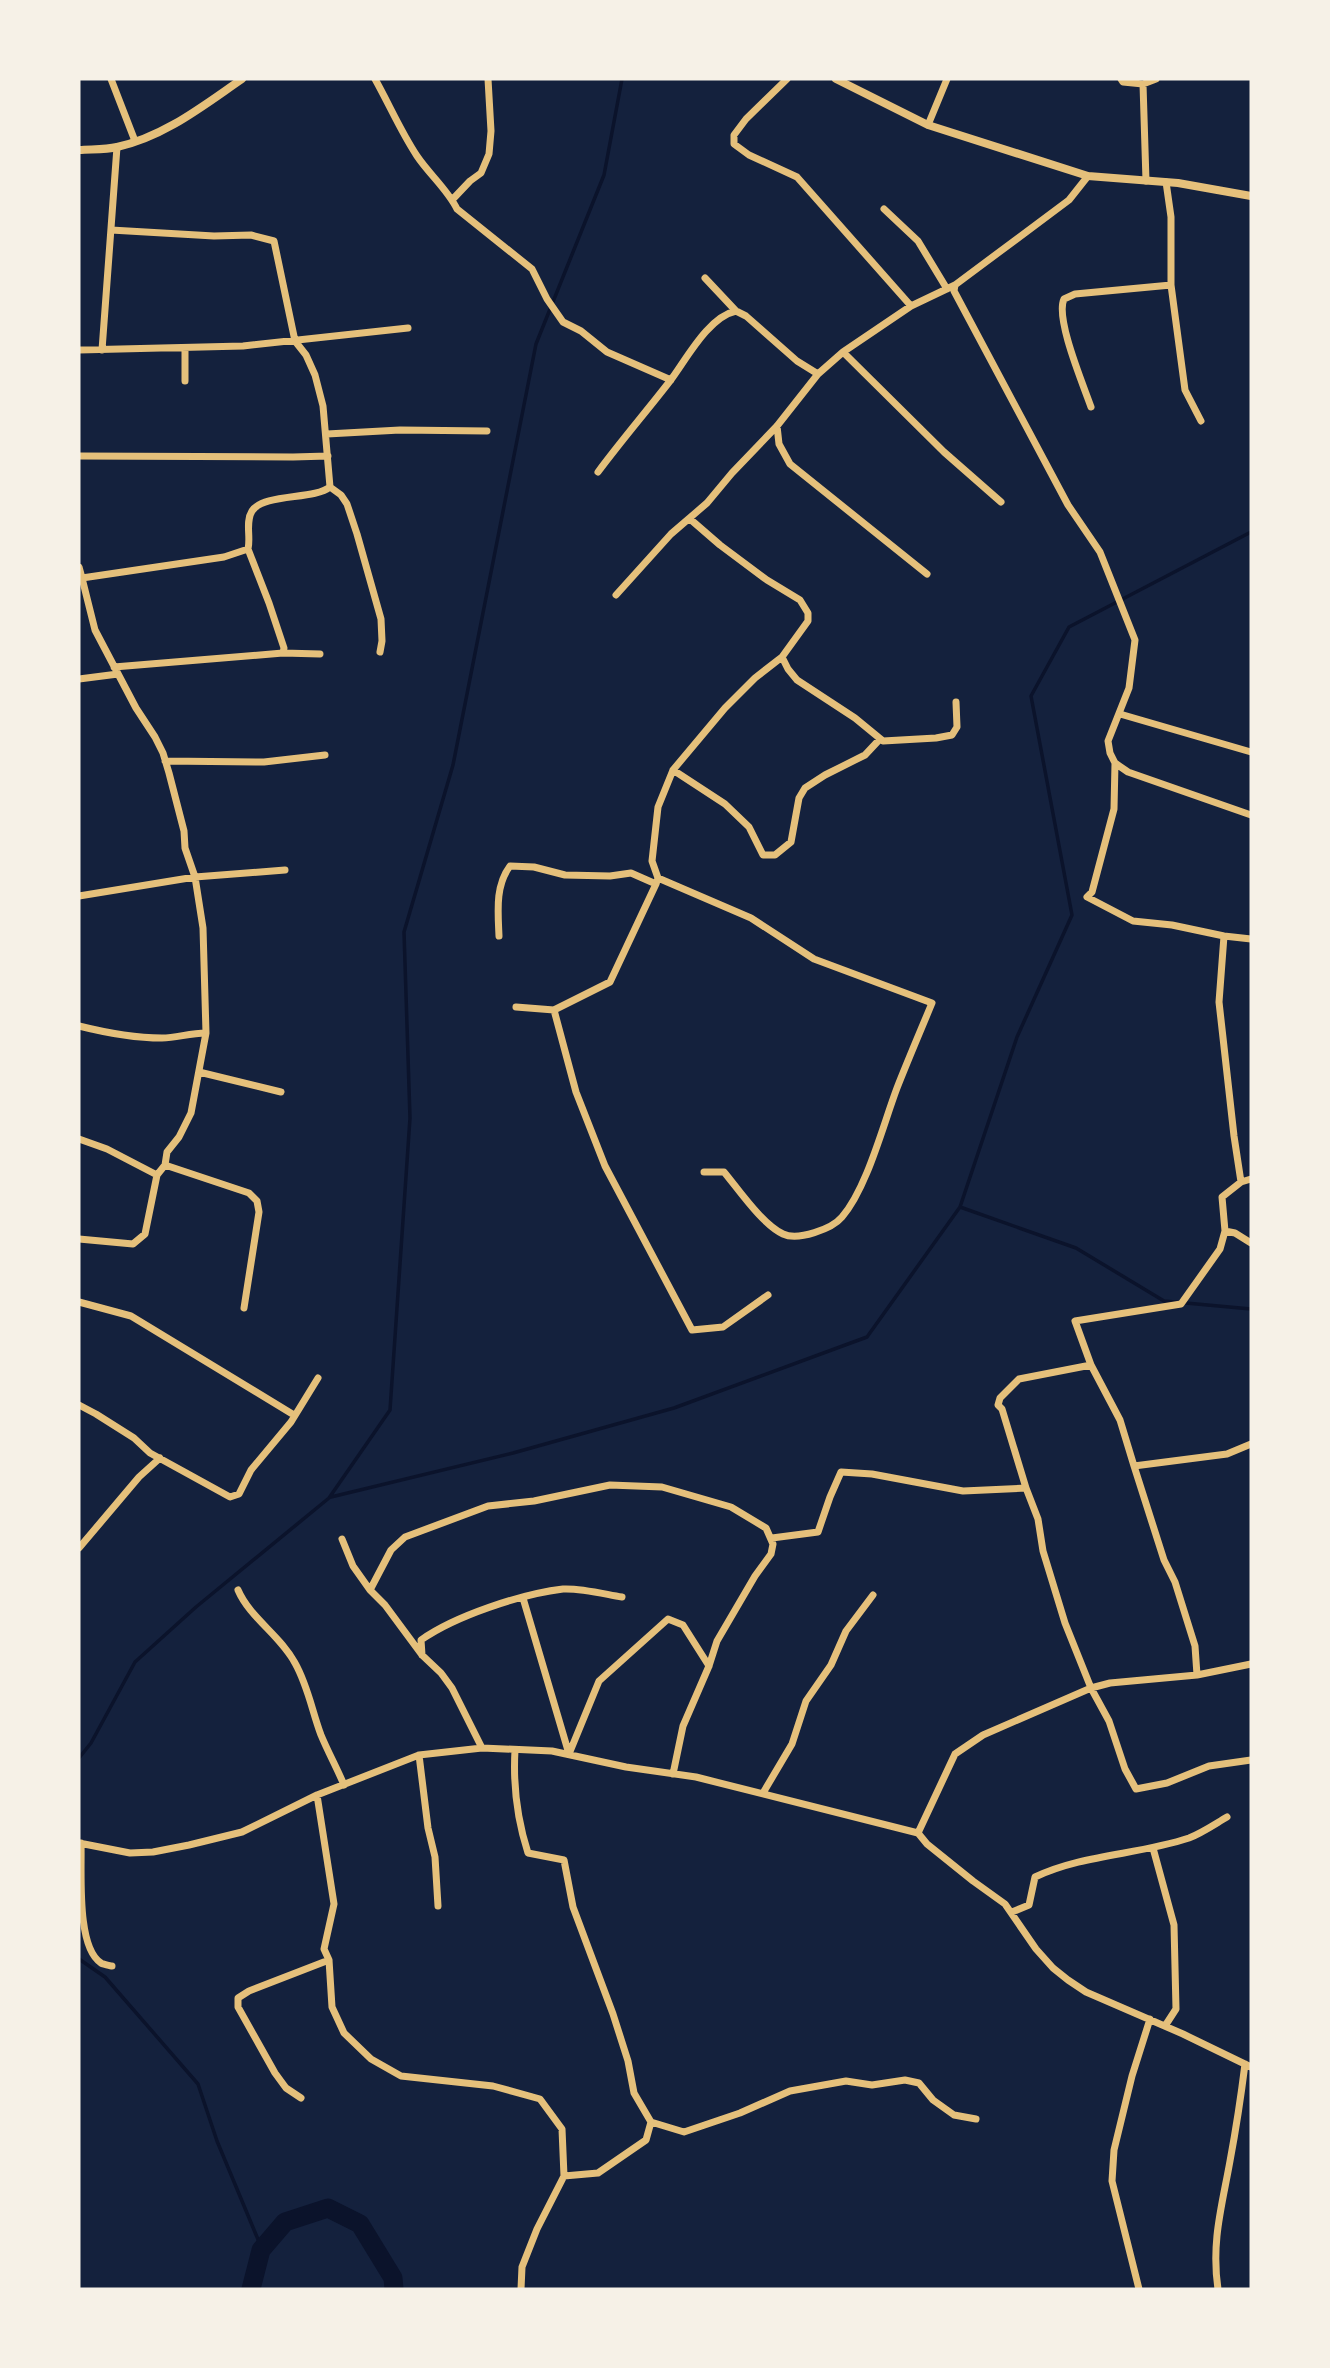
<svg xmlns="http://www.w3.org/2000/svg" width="1330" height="2368" font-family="'Roboto Condensed',sans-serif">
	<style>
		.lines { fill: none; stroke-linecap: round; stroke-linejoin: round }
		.stream { stroke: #0b132b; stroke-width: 3.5 }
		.river { stroke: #0b132b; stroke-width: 19 }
		.minor { stroke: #e5c07b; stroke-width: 7 }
		.tertiary { stroke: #e5c07b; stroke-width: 8 }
	</style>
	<rect width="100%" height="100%" fill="#14213d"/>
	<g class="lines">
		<path class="stream" d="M960 1207 1076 1248 1164 1301 1251 1309
			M331 1497 513 1453 674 1408 867 1337 960 1207 1017 1037 1072 915 1031 696 1069 627 1251 532
			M79 1758 91 1743 135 1662 196 1607 329 1498 390 1410 410 1118 404 932 453 765 536 344 604 175 622 79
			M79 1959 105 1977 198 2084 217 2141 262 2249"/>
		<path class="river" d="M251 2289 261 2250 285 2222 328 2208 360 2224 393 2278 394 2289"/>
		<path class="minor" d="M111 79 135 141
			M375 79C389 104 401 132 417 156 429 174 448 190 457 209L532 269 547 299 563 322 581 331 607 352 671 380
			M787 79 746 119 734 135V144L749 155 797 177 911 306
			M1121 79 1123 82 1143 84 1146 181
			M1143 84 1156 79
			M928 125 947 79
			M1088 176 1069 200 955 285 954 291 1068 505 1100 552 1135 640 1129 688 1108 741 1110 753 1115 763 1128 772 1251 815
			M1166 182 1171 217V285L1185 390 1201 421
			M452 200 470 181 481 173 489 154 491 131 488 79
			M884 209 918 241 947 289
			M111 230 214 236 251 235 274 241 295 341 306 355 315 375 323 406 330 487
			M705 278 736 311
			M79 350 243 346 408 328
			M102 350 117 147
			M843 352 944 452 1001 502
			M185 381V348
			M1091 407C1083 384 1055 318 1064 299L1075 294 1171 285
			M777 426 779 444 790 464 927 574
			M327 434 400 430 487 431
			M79 456 293 457 328 456
			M598 472C621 441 646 412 670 381 686 360 708 317 736 311L746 316 797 361 818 374
			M330 487 341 495 347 504 357 534 381 619 382 641 380 652
			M690 519 720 545 767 580 800 600 808 613V621L782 657 788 669 797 680 855 718 883 741 936 738 952 735 957 727 956 702
			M79 567 82 578 224 557 248 549C251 537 245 522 252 511 264 493 314 500 330 487
			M79 578H82L95 630 136 708 155 737 163 753 169 773 184 831 185 848 195 877 203 928 206 1033
			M616 595 671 534 707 503 732 473 777 426 818 374 843 352 911 306 955 285
			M283 653 320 654
			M114 667 283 653 284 648 269 603 248 549
			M79 679 118 674
			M1120 714 1251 752
			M165 761 264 762 325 755
			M1115 763 1114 809 1092 892 1087 897 1133 921 1172 925 1224 936 1251 939
			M673 770 725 804 749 827 763 855H775L791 842 799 798 805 788 825 775 865 755 880 739
			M658 878 751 918 814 959 932 1003C920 1032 908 1060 897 1088 883 1125 867 1188 842 1217 832 1229 798 1241 783 1234 762 1224 739 1190 724 1172H704
			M79 896 195 877 285 870
			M499 936C498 912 495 886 510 866L534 867 565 875 610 876 631 873 656 884 658 878 652 861 658 807 673 770 725 708 755 678 782 657
			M1224 936 1219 1002 1234 1136 1241 1182
			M516 1007 554 1010 610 982 656 884
			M554 1010 576 1092 605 1166 692 1330 723 1327 768 1295
			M79 1026C107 1033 133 1038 162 1038 177 1038 189 1033 206 1033L191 1113 179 1137 167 1152 165 1165 157 1175 145 1234 133 1244 79 1239
			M199 1072 281 1092
			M79 1139 107 1149 157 1175
			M165 1165 249 1193 257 1201 259 1212 244 1308
			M1225 1231 1235 1233 1251 1243
			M79 1302 131 1316 294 1415
			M1091 1365 1019 1379 1000 1398 998 1405 1002 1409 1026 1488 1038 1519 1043 1551 1065 1623 1091 1688 1109 1721 1125 1769 1136 1789 1167 1783 1209 1766 1251 1760
			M79 1405 96 1414 134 1438 150 1453 230 1497 239 1494 251 1470 291 1422 318 1378
			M1134 1466 1120 1420 1091 1365 1075 1321 1181 1304 1220 1249 1225 1231 1222 1197 1241 1182 1251 1179
			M772 1538 818 1532 830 1497 841 1472 872 1474 963 1491 1026 1488
			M342 1539 353 1566 370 1590 385 1605 422 1655 441 1673 452 1688 482 1748
			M79 1548 139 1477 160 1458
			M238 1590C250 1618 280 1635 295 1663 308 1686 312 1711 321 1735 328 1752 337 1768 344 1785
			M370 1590 391 1550 405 1537 488 1506 534 1501 610 1485 662 1487 731 1507 766 1528 773 1544 771 1554 755 1576 717 1641 709 1666 683 1726 673 1774
			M523 1598 569 1754 599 1681 668 1619 683 1625 709 1666
			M422 1655 421 1640C455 1616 521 1594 563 1589 581 1588 604 1594 622 1597
			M1197 1675 1195 1646 1175 1582 1164 1560 1134 1466 1227 1454 1251 1444
			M515 1750C513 1785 517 1819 528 1853L564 1860 573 1907 613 2014 628 2061 634 2093 651 2122 646 2140 598 2173 564 2176
			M419 1755 428 1828 435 1857 438 1906
			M763 1793 792 1744 806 1701 831 1665 846 1631 873 1595
			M317 1795 334 1904 324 1949 329 1960 332 2007 344 2033 371 2059 401 2076 493 2086 540 2099 562 2129 564 2176 537 2229 522 2267 521 2289
			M918 1833 955 1754 983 1735 1091 1688 1110 1683 1197 1675 1251 1664
			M79 1843 130 1853 153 1852 189 1845 242 1832 317 1795 419 1755 482 1748 552 1751 626 1767 696 1777 918 1833 927 1844 973 1881 1005 1904 1036 1949 1053 1968 1068 1980 1086 1992 1183 2034 1251 2067
			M81 1843C82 1871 76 1947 101 1963 102 1964 111 1966 112 1966
			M1153 1848 1174 1925 1176 2009 1165 2026
			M1012 1912 1029 1905 1035 1877C1084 1854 1138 1855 1189 1838 1202 1833 1215 1824 1227 1817
			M301 2098 286 2088 275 2073 238 2007V1998L249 1991 329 1960
			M651 2122 684 2132 740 2113 790 2091 846 2081 872 2085 905 2080 919 2083 933 2100 954 2115 976 2119
			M1139 2289 1112 2181 1114 2150 1132 2076 1150 2019
			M1218 2289C1211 2242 1222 2206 1230 2161 1236 2129 1241 2096 1245 2064"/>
		<path class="tertiary" d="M836 79 928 125 1088 176 1178 183 1251 196
			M79 150C91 149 105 150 117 147 164 137 204 105 242 79"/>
	</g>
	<rect width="1330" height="2368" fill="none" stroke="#f6f1e7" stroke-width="161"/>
</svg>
